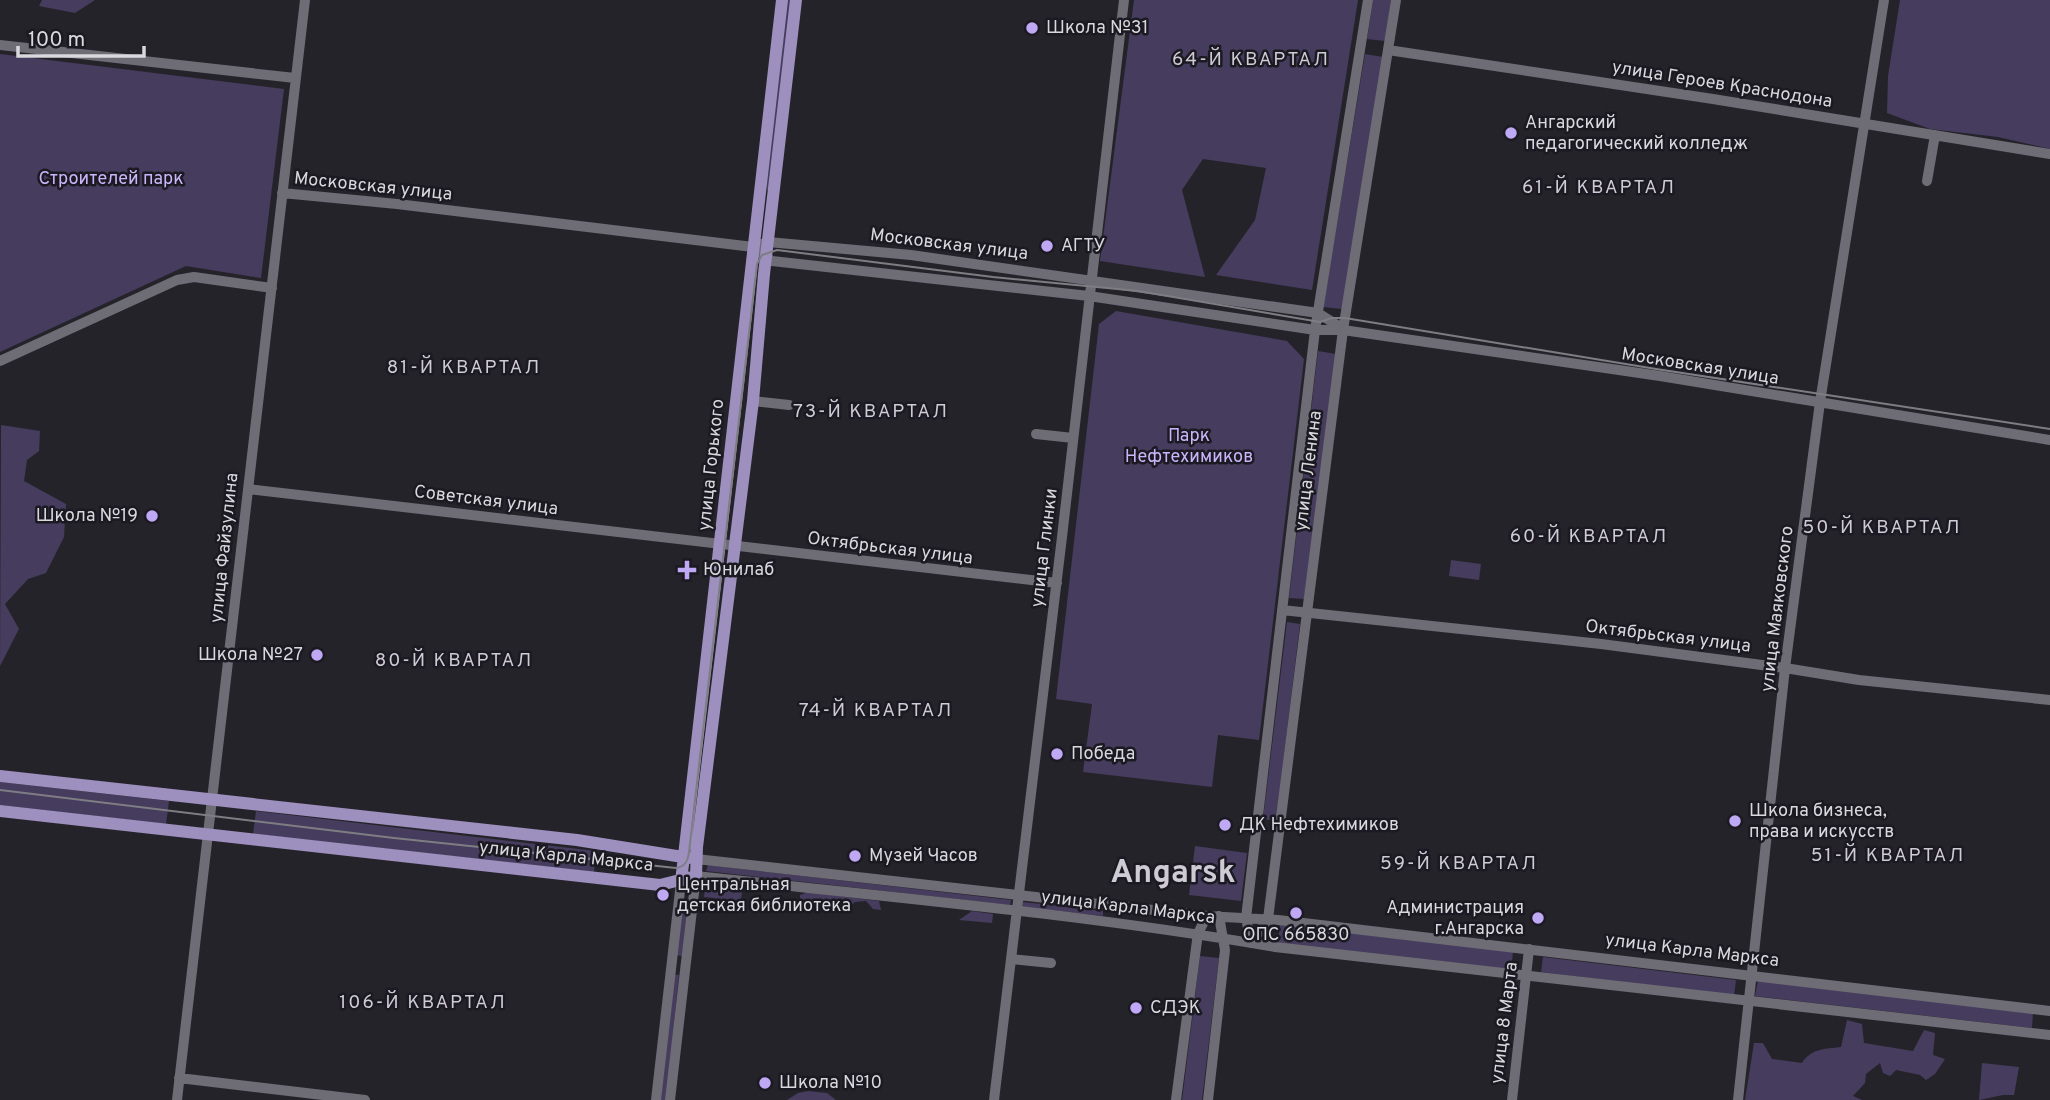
<svg xmlns="http://www.w3.org/2000/svg" width="2050" height="1100" font-family="Overpass,sans-serif">
	<style>
		.green { fill: #463c5d }
		.lines { fill: none; stroke-linecap: round; stroke-linejoin: round }
		.minor { stroke: #6e6c75; stroke-width: 10 }
		.major { stroke: #9d8fbe; stroke-width: 12 }
		.tram { stroke: #7e7d83; stroke-width: 2 }
		.poi-dot { fill: #bfa9f4; stroke: #1b1921; stroke-width: 2.5 }
		.labels { text-anchor: middle; dominant-baseline: central; stroke-width: 5; stroke-linejoin: round; paint-order: stroke }
		.poi-label { font-size: 18px; fill: #d9d8dd; stroke: #1b1921; text-anchor: start }
		.street-label { font-size: 18px; fill: #d9d8dd; stroke: #1b1921 }
		.park-label { font-size: 18px; fill: #c9b5fa; stroke: #1b1921 }
		.neighbourhood-label { font-size: 19px; letter-spacing: 2px; fill: #cecbd5; stroke: #1b1921 }
		.town-label { font-size: 32px; font-weight: bold; fill: #cecbd5; stroke: #1b1921 }
	</style>
	<rect width="100%" height="100%" fill="#25232a"/>
	<path class="green" d="M42 0H95L75 13 39 6Z
		M787 0H792L770 194 765 186Z
		M1134 0H1358L1312 290 1216 275 1255 220 1266 168 1203 159 1182 190 1205 277 1100 261Z
		M1373 0H1391L1385 41 1367 39Z
		M1900 0H2050V149L1998 137 1930 129 1887 113 1888 76Z
		M0 54 284 89 261 278 186 266 0 352Z
		M1365 54 1383 57 1342 309 1323 307Z
		M1116 311 1287 341 1304 359 1259 740 1218 735 1212 787 1083 772 1092 704 1056 699 1099 324Z
		M1318 351 1336 354 1304 599 1289 598Z
		M1 425 40 431 39 451 27 460 24 481 66 504 64 537 46 573 28 579 5 604 19 629 0 666Z
		M1451 560 1481 564 1479 580 1449 576Z
		M1287 622 1300 624 1276 821 1263 819Z
		M0 782 169 801 166 824 0 805Z
		M256 811 596 851 594 872 253 834Z
		M1195 846 1247 853 1241 901 1189 895Z
		M708 865 1011 900 1010 905 706 871Z
		M705 888 742 892 741 901 704 897Z
		M808 892 879 901 881 910 873 909 866 901 855 902 850 906 800 900V895Z
		M1023 902 1103 911V916L1022 907Z
		M679 903H688L682 956 674 955Z
		M972 911 993 914 992 923 959 920Z
		M1280 925 1513 952 1511 970 1278 943Z
		M1200 956 1219 958 1202 1100H1182Z
		M1543 957 1736 980 1734 996 1541 972Z
		M672 974 679 975 666 1100H658Z
		M1758 980 2033 1011 2032 1028 1755 996Z
		M1847 1020 1862 1024 1864 1043 1913 1051 1924 1030 1935 1033 1933 1055 1945 1059 1935 1074 1926 1080 1920 1075 1896 1070 1890 1076 1883 1073 1880 1063 1866 1074 1865 1083 1853 1096 1862 1100H1745L1754 1043H1763L1772 1059 1802 1063C1812 1048 1825 1049 1841 1047Z
		M1982 1063 2019 1067 2014 1095H2003L1979 1100Z
		M808 1091 827 1093 836 1100H787L798 1093Z"/>
	<g class="lines">
		<path class="minor" d="M0 45 295 78
			M1388 50 1713 99 2050 154
			M1927 181 1935 135
			M282 193 397 204 753 247 768 242 911 255 1318 313 1343 329
			M761 254 772 261 1089 296 1315 330H1343L1660 376 2050 440
			M0 361 177 280 194 277 272 288
			M753 401 789 405
			M1036 434 1073 438
			M248 489 1057 583
			M1282 610 1601 644 1785 668 1859 680 2050 700
			M696 859 1207 916 1278 920 2050 1011
			M1251 943 1268 919 1343 330 1396 0
			M1251 943 1246 918 1315 330 1368 0
			M1012 959 1051 963
			M179 1078 365 1100
			M177 1100 305 0
			M656 1100 681 882
			M670 1100 696 876C889 897 1083 914 1275 947L2050 1035
			M994 1100 1062 537 1124 0
			M1176 1100 1198 933 1207 916
			M1208 1100 1225 950 1219 916
			M1512 1100 1529 949
			M1738 1100 1785 668 1820 402 1884 0"/>
		<path class="major" d="M0 776 577 840 689 858
			M0 811 660 885 696 876 697 847 753 401 764 274 796 0
			M681 882 782 0"/>
		<path class="tram" d="M0 790 394 838 676 868C685 867 688 861 689 852L757 264 762 255 777 250 993 277 1138 291 1320 322 1332 318H1345L1656 369 2050 429"/>
	</g>
	<g class="poi-dot">
		<circle cx="1032" cy="28" r="7"/>
		<circle cx="1511" cy="133" r="7"/>
		<circle cx="1047" cy="246" r="7"/>
		<circle cx="152" cy="516" r="7"/>
		<path d="M683.5 559.5h7v7h7v7h-7v7h-7v-7h-7v-7h7z"/>
		<circle cx="317" cy="655" r="7"/>
		<circle cx="1057" cy="754" r="7"/>
		<circle cx="1735" cy="821" r="7"/>
		<circle cx="1225" cy="825" r="7"/>
		<circle cx="855" cy="856" r="7"/>
		<circle cx="663" cy="895" r="7"/>
		<circle cx="1296" cy="913" r="7"/>
		<circle cx="1538" cy="918" r="7"/>
		<circle cx="1136" cy="1008" r="7"/>
		<circle cx="765" cy="1083" r="7"/>
	</g>
	<g class="labels">
		<g class="poi-label">
			<text x="1046" y="28">Школа №31</text>
			<text x="1525" y="123">Ангарский<tspan x="1525" dy="21">педагогический колледж</tspan></text>
			<text x="1061" y="246">АГТУ</text>
			<text x="138" y="516" text-anchor="end">Школа №19</text>
			<text x="703" y="570">Юнилаб</text>
			<text x="303" y="655" text-anchor="end">Школа №27</text>
			<text x="1071" y="754">Победа</text>
			<text x="1749" y="811">Школа бизнеса,<tspan x="1749" dy="21">права и искусств</tspan></text>
			<text x="1239" y="825">ДК Нефтехимиков</text>
			<text x="869" y="856">Музей Часов</text>
			<text x="677" y="885">Центральная<tspan x="677" dy="21">детская библиотека</tspan></text>
			<text x="1524" y="908" text-anchor="end">Администрация<tspan x="1524" dy="21">г.Ангарска</tspan></text>
			<text x="1296" y="935" text-anchor="middle">ОПС 665830</text>
			<text x="1150" y="1008">СДЭК</text>
			<text x="779" y="1083">Школа №10</text>
		</g>
		<g class="street-label">
			<text transform="translate(1722 85) rotate(9)">улица Героев Краснодона</text>
			<text transform="translate(373 187) rotate(6)">Московская улица</text>
			<text transform="translate(949 245) rotate(7)">Московская улица</text>
			<text transform="translate(1700 367) rotate(9)">Московская улица</text>
			<text transform="translate(712 465) rotate(-84)">улица Горького</text>
			<text transform="translate(1309 471) rotate(-83)">улица Ленина</text>
			<text transform="translate(486 501) rotate(7)">Советская улица</text>
			<text transform="translate(225 548) rotate(-84)">улица Файзулина</text>
			<text transform="translate(1045 548) rotate(-83)">улица Глинки</text>
			<text transform="translate(890 549) rotate(7)">Октябрьская улица</text>
			<text transform="translate(1778 609) rotate(-83)">улица Маяковского</text>
			<text transform="translate(1668 637) rotate(7)">Октябрьская улица</text>
			<text transform="translate(566 857) rotate(6)">улица Карла Маркса</text>
			<text transform="translate(1128 908) rotate(7)">улица Карла Маркса</text>
			<text transform="translate(1692 951) rotate(7)">улица Карла Маркса</text>
			<text transform="translate(1505 1023) rotate(-83)">улица 8 Марта</text>
		</g>
		<g class="park-label">
			<text x="111" y="179">Строителей парк</text>
			<text x="1189" y="436">Парк<tspan x="1189" dy="21">Нефтехимиков</tspan></text>
		</g>
		<g class="neighbourhood-label">
			<text x="1251" y="60">64-Й КВАРТАЛ</text>
			<text x="1599" y="188">61-Й КВАРТАЛ</text>
			<text x="464" y="368">81-Й КВАРТАЛ</text>
			<text x="871" y="412">73-Й КВАРТАЛ</text>
			<text x="1882" y="528">50-Й КВАРТАЛ</text>
			<text x="1589" y="537">60-Й КВАРТАЛ</text>
			<text x="454" y="661">80-Й КВАРТАЛ</text>
			<text x="876" y="711">74-Й КВАРТАЛ</text>
			<text x="1888" y="856">51-Й КВАРТАЛ</text>
			<text x="1459" y="864">59-Й КВАРТАЛ</text>
			<text x="423" y="1003">106-Й КВАРТАЛ</text>
		</g>
		<g class="town-label">
			<text x="1173" y="874">Angarsk</text>
		</g>
	</g>
	<path d="M18 46v10h126v-10" fill="none" stroke="#d9d8dd" stroke-width="3.5"/>
	<text x="28" y="46" font-size="21" fill="#d9d8dd" stroke="#1b1921" stroke-width="5" paint-order="stroke">100 m</text>
</svg>
